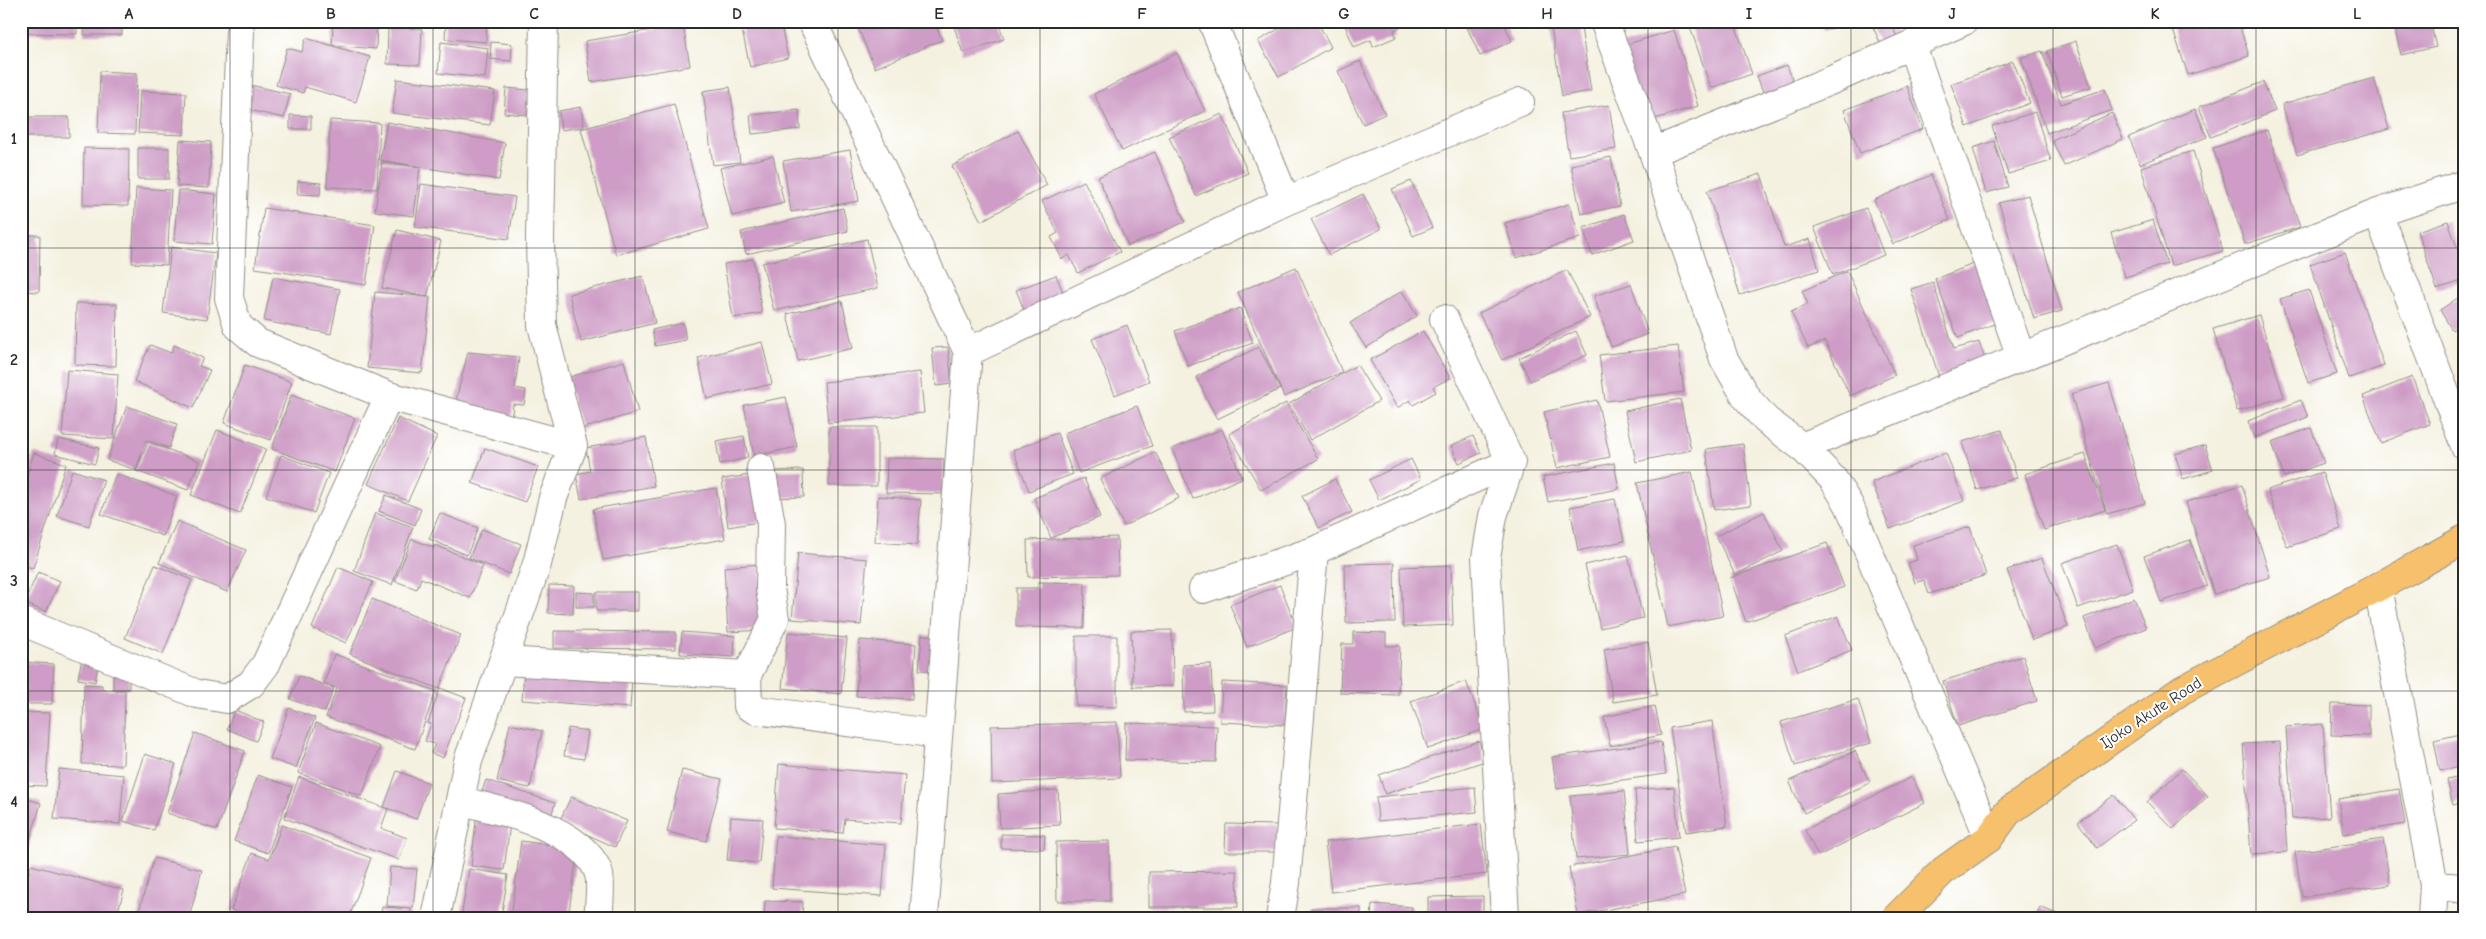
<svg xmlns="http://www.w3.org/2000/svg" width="2486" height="939" font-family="'Comic Neue',sans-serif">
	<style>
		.building { fill: #ce9cc6 }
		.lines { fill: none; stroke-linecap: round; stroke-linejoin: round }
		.minor-casing { stroke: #908e86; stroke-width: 30 }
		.major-casing { stroke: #908e86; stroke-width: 30 }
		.minor { stroke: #fff; stroke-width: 28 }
		.major { stroke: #f7c06c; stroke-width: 28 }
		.grid { fill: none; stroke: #2b2b2b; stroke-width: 1; stroke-opacity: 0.55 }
		.labels { text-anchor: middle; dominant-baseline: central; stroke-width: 4; stroke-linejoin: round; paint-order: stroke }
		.street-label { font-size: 16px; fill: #2b2b2b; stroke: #fff }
		.neatline { fill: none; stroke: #2b2b2b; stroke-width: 2 }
		.grid-label { font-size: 16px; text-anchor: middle; font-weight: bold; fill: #2b2b2b }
	</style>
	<rect width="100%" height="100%" fill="#fff"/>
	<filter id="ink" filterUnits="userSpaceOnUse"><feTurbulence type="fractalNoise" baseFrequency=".02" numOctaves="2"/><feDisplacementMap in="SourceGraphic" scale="10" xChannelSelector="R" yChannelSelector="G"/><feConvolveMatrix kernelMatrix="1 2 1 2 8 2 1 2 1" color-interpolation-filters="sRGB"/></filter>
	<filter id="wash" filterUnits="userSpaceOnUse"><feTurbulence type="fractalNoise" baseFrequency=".0096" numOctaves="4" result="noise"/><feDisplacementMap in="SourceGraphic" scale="20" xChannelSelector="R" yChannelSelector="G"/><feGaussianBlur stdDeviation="1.12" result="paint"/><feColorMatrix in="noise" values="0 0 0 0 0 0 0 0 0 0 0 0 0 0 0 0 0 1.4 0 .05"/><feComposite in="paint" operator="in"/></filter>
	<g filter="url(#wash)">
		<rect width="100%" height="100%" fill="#f4f1e0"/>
		<g id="blocks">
			<path class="building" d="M21 21H77V34L21 33Z
				M85 21H122V35H84Z
				M333 21H377L376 49 332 45Z
				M446 21H487L486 42 445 39Z
				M740 21H780L788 58 750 67Z
				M869 21H934L942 40 875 68 857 26Z
				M952 21H998L1004 39 963 53Z
				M1292 21H1317L1331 47 1279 77 1258 41Z
				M1343 21H1415L1394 30 1396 37 1373 47 1371 40 1354 47Z
				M1464 21H1503L1512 41 1480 56Z
				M1550 21H1580L1591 91 1562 96Z
				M1643 21H1661L1646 28Z
				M1688 21H1734L1752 74 1711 88Z
				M1822 21H1853V22L1824 30Z
				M1880 21H1890L1898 39 1882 47 1872 25Z
				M2170 21H2238L2249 56 2188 75Z
				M2393 21H2430L2436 47 2401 55Z
				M683 25 690 66 591 82 585 41Z
				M388 28 422 29 420 65 387 64Z
				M1674 30 1698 106 1645 122 1621 46Z
				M306 38 370 57 356 102 305 87 303 93 276 85 287 48 302 52Z
				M2076 41 2091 87 2062 96 2047 51Z
				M441 42 488 48 485 78 438 73Z
				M491 42 512 44 511 61 490 59Z
				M2042 51 2061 104 2105 89 2112 110 2047 133 2021 58Z
				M1177 53 1205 111 1122 151 1094 94Z
				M1360 61 1385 114 1363 124 1338 71Z
				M2013 61 2030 103 1967 127 1951 84Z
				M1787 65 1796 89 1766 100 1757 76Z
				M100 71 137 73 135 134 98 133Z
				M2374 78 2389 129 2297 155 2282 104Z
				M397 79 495 91 490 125 392 113Z
				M2263 82 2275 111 2211 137 2199 107Z
				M250 85 290 94 284 118 244 109Z
				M1907 86 1923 129 1860 153 1844 110Z
				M730 87 740 162 713 165 703 91Z
				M506 88 529 90 527 115 504 113Z
				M140 91 186 93 184 135 138 133Z
				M674 104 709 229 616 255 581 129Z
				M1609 105 1616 149 1569 156 1561 113Z
				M581 107 584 127 561 130 559 111Z
				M2195 109 2207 137 2140 164 2129 137Z
				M799 110 800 129 752 134 750 115Z
				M2035 112 2051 161 2008 174 1992 126Z
				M2112 113 2123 139 2064 166 2052 140Z
				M1222 114 1248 173 1196 196 1169 137Z
				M290 115 311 116V129H290Z
				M21 117H69V137H21Z
				M330 120 380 123 377 189 327 187Z
				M387 122 505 143 499 180 380 160Z
				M2267 130 2300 227 2245 244 2213 148Z
				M1018 131 1047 185 981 221 952 166Z
				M180 140 211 142 209 188 177 186Z
				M1994 141 2008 187 1986 193 1973 148Z
				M84 148 129 149 128 206 83 205Z
				M138 148H169V179H138Z
				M850 150 859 201 791 212 783 161Z
				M2193 151 2223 251 2171 266 2141 167Z
				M1155 152 1185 222 1128 246 1098 177Z
				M773 156 784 203 732 216 720 168Z
				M1611 157 1620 206 1581 214 1571 165Z
				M382 162 420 167 414 216 375 211Z
				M1761 174 1784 247 1810 239 1819 270 1740 295 1707 191Z
				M1931 175 1950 220 1893 244 1874 200Z
				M298 181 321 183 320 195 297 194Z
				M1084 181 1120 252 1078 273 1069 255 1062 259 1051 237 1058 233 1042 201Z
				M1411 181 1432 228 1413 236 1392 189Z
				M421 184 515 197 509 239 415 227Z
				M136 188 171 190 167 265 132 263Z
				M178 190 216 194 212 244 174 241Z
				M1363 194 1381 229 1329 255 1311 219Z
				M2028 195 2062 311 2034 319 1999 203Z
				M1569 204 1580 238 1516 258 1505 223Z
				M264 208 375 225 366 285 255 268Z
				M843 208 848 231 746 254 741 232Z
				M1866 208 1884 255 1833 275 1814 227Z
				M1624 214 1634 240 1592 255 1583 228Z
				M2153 220 2167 264 2125 277 2111 233Z
				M2448 221 2465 271V280L2437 289 2417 231Z
				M397 230 441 241 427 297 382 288Z
				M21 235H40L39 292 21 291Z
				M867 239 878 288 774 311 762 263Z
				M171 247 216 253 207 319 163 313Z
				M2345 252 2384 366 2349 378 2310 264Z
				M753 259 762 313 733 318 724 264Z
				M1976 263 1999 322 1958 338 1935 279Z
				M1296 267 1342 372 1284 397 1238 292Z
				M1567 270 1590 317 1502 360 1479 313Z
				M1847 271 1895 375 1850 396 1825 341 1808 348 1791 312 1808 304 1802 291Z
				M1056 275 1067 302 1027 317 1016 290Z
				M643 276 655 323 581 342 569 294Z
				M273 277 340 289 331 334 264 321Z
				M1933 282 1954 349 1979 342 1986 362 1939 377 1911 289Z
				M1631 284 1648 334 1611 347 1594 296Z
				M2309 290 2337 374 2308 383 2280 299Z
				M1402 291 1417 316 1366 348 1350 323Z
				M375 292 430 297 422 373 367 368Z
				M2465 293V322L2452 330 2440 310Z
				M842 301 853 348 798 361 787 314Z
				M76 303 117 304 116 366 75 365Z
				M1240 308 1253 343 1188 366 1175 331Z
				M2259 315 2284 397 2237 411 2213 329Z
				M683 323 686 340 655 346 652 330Z
				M1127 325 1149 381 1115 395 1092 339Z
				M1423 331 1450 378 1433 387 1436 392 1413 405 1410 400 1397 408 1370 360Z
				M1576 331 1587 355 1530 381 1519 358Z
				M762 342 772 384 707 399 698 358Z
				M150 345 171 353 174 345 203 358 199 366 210 370 193 408 134 381Z
				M1678 346 1684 392 1605 401 1599 355Z
				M948 347 952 384 936 386 932 348Z
				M1259 347 1280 389 1217 419 1196 377Z
				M468 352 519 357 515 388 526 390 524 405 513 404 511 424 456 400Z
				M624 361 638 412 581 429 566 378Z
				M245 365 292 382 271 440 224 423Z
				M1357 365 1379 401 1310 440 1289 404Z
				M67 370 118 374 114 439 62 436Z
				M920 372 924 413 828 423 824 382Z
				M2412 377 2430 424 2381 443 2363 396Z
				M2109 383 2145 503 2107 514 2071 394Z
				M291 395 355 418 335 472 272 449Z
				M786 397 797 447 754 456 744 405Z
				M1680 399 1691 450 1636 462 1625 411Z
				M1597 400 1610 457 1557 468 1544 412Z
				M2301 400 2308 417 2254 438 2248 421Z
				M1286 403 1318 459 1261 490 1229 434Z
				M127 406 177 424 169 448 146 440 136 470 107 460Z
				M1137 406 1152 446 1079 473 1064 433Z
				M398 418 437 436 408 501 368 484Z
				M829 427H877V486H829Z
				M2311 428 2324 463 2284 477 2272 442Z
				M1222 429 1242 478 1193 499 1172 449Z
				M217 430 266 449 240 514 191 495Z
				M2002 430 2017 478 1977 490 1962 442Z
				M1057 433 1073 474 1029 491 1013 450Z
				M744 436 748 458 720 464 716 441Z
				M1473 436 1481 453 1459 463 1451 446Z
				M646 437 654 486 581 499 576 474 590 471 586 448Z
				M58 439 99 448 95 464 55 454Z
				M148 442 199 461 188 490 136 471Z
				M1743 444 1751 505 1714 510 1706 449Z
				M2205 445 2213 470 2183 479 2175 454Z
				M485 448 538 467 525 502 472 483Z
				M21 452 28 453 22 488 21 487Z
				M1155 452 1179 498 1124 526 1100 479Z
				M34 453 66 464 33 568 21 565V494Z
				M1946 453 1964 501 1890 529 1872 482Z
				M2085 454 2105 510 2044 530 2025 474Z
				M281 455 329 473 314 513 266 496Z
				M887 458 944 459 943 494 886 493Z
				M1411 459 1421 479 1379 500 1369 480Z
				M1614 463 1619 489 1548 502 1543 477Z
				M72 470 104 480 89 526 57 516Z
				M803 470 804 497 770 498 769 471Z
				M1692 472 1723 616 1668 627 1637 483Z
				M2322 472 2341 529 2287 547 2267 490Z
				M116 474 177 496 163 536 101 514Z
				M758 474 765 521 728 527 722 479Z
				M1084 478 1100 517 1051 538 1034 498Z
				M1335 479 1352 512 1319 528 1302 496Z
				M2242 485 2270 577 2214 594 2186 502Z
				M716 488 725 539 603 560 593 509Z
				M386 495 421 509 415 525 379 511Z
				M878 496 921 500 917 545 875 542Z
				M1615 499 1624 541 1578 551 1570 507Z
				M1764 512 1783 551 1735 575 1716 536Z
				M375 513 413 527 392 585 354 571Z
				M440 513 478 528 467 555 429 539Z
				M177 521 246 550 227 592 159 563Z
				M1970 527 1986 575 1929 594 1924 580 1915 583 1908 563 1917 560 1913 545Z
				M482 529 521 544 509 574 469 558Z
				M1117 537 1118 575 1028 577 1027 540Z
				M412 539 434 548 435 545 483 565 470 598 421 578 417 589 395 581Z
				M2190 540 2207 586 2161 602 2144 556Z
				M1827 543 1844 587 1746 622 1730 578Z
				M2117 544 2133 589 2078 608 2062 563Z
				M798 553 867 559 861 625 792 619Z
				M1628 555 1643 618 1600 628 1585 565Z
				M2042 558 2068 627 2032 640 2007 570Z
				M1394 563 1395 622 1346 623 1345 564Z
				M760 564 765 630 728 632 724 567Z
				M155 565 192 580 163 654 125 638Z
				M1451 565 1453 625 1403 627 1401 567Z
				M338 567 373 582 346 643 312 628Z
				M38 572 60 581 46 612 24 603Z
				M1038 582 1085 583 1084 628 1016 627V588H1038Z
				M549 585 574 586 573 614 548 613Z
				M1280 585 1297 627 1247 647 1230 605Z
				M576 592 594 593V607H576Z
				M596 592H638V611H596Z
				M2134 598 2146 628 2095 648 2084 618Z
				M372 599 461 635 439 689 350 654Z
				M1838 616 1852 650 1798 671 1785 636Z
				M1172 630 1173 686 1133 687 1131 631Z
				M554 631 676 632V649L554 648Z
				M682 632 735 636 734 657 680 654Z
				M788 632 847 638 841 694 782 688Z
				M1353 632 1386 633V646H1400L1398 695 1340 693 1342 644H1353Z
				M922 635 944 636 942 671 919 670Z
				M1076 636H1117V707L1076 706Z
				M860 640 916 644 912 699 856 696Z
				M1648 642 1657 695 1613 702 1604 649Z
				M334 654 436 691 415 749 326 717 337 688 324 683Z
				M2023 656 2037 701 1958 726 1943 681Z
				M82 657 99 660 95 682 78 679Z
				M21 662 54 664 52 704H21Z
				M1211 664 1213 711 1184 712 1183 665Z
				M113 670H129V689H113Z
				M524 671 632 679 630 708 522 700Z
				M299 676 334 688 325 712 290 699Z
				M1466 681 1484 729 1428 749 1411 701Z
				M1222 682 1287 685 1285 725 1220 722Z
				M84 684 102 685V690H125L123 765 82 764Z
				M440 688 466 698 443 758 431 753 435 744 425 741 431 724 428 723Z
				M1858 699 1871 743 1795 766 1781 722Z
				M2332 704 2369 705V736L2331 735Z
				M1655 706 1661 735 1610 746 1604 717Z
				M289 708 315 718 296 768 270 759Z
				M235 710 264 722 256 741 227 729Z
				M21 712 50 713 46 786 21 785Z
				M1712 721 1727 826 1686 832 1670 728Z
				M1117 722 1120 778 992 783 991 726Z
				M316 723 380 747 362 796 298 773Z
				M1126 723 1217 726 1216 762 1125 760Z
				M510 724 542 731 530 788 497 781Z
				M2323 724 2330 817 2292 819 2286 727Z
				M568 728 588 731 584 759 564 756Z
				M195 733 245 751 217 830 167 813Z
				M2465 733V766L2440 771 2434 740Z
				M1479 741 1485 761 1385 794 1379 775Z
				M1661 742 1666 774 1557 789 1552 757Z
				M2280 742 2287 852 2251 854 2243 744Z
				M1855 751 1870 783 1804 813 1789 781Z
				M145 754 176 764 154 830 123 821Z
				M779 764 905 775 901 823 845 819 843 833 774 828Z
				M59 769 124 775 120 824 54 819Z
				M2182 769 2208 796 2173 829 2147 802Z
				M682 770 722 779 706 841 667 832Z
				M397 771 429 783 416 819 384 807Z
				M258 775 292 787 268 853 234 841Z
				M2465 776V802L2453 805 2447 780Z
				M299 777 388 809 381 828 407 838 399 860 284 818Z
				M1912 777 1925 803 1818 856 1805 830Z
				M486 780 555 803 549 823 479 800Z
				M1475 787 1477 812 1378 821 1376 797Z
				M1674 787 1679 837 1638 841 1635 790Z
				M2399 789 2405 824 2344 834 2338 799Z
				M1058 790 1060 825 1000 828 998 794Z
				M1624 791 1630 854 1576 859 1570 796Z
				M2114 795 2134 820 2097 848 2078 822Z
				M21 797 41 803 27 851 21 849Z
				M571 797 627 821 615 847 559 822Z
				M477 812 511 816 504 870 471 866Z
				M731 817 763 819 759 863 727 860Z
				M1226 824 1278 825 1277 852H1225Z
				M1481 824 1487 874 1331 892 1325 842Z
				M282 825 371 858 349 918H253L231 910 252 853 269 859Z
				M1001 834 1045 835 1044 849 1001 848Z
				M776 836 886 845 882 896 772 888Z
				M2383 839 2390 885 2302 897 2295 852Z
				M521 841 578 849 568 918H511Z
				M1109 841 1110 901H1057L1056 842Z
				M1675 847 1685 895 1578 915 1569 867Z
				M154 858 202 870 189 918H137Z
				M31 865 124 890 116 918H21V901Z
				M390 867 417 869 413 908 387 906Z
				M469 869 508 875 501 918H461Z
				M1237 871 1238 907H1149V872Z
				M1483 896V918H1428V897Z
				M765 901 803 902 802 918H764Z
				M1372 904 1412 907 1411 918H1371Z
				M382 907 411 909V918H381Z
				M2040 907 2066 918H2036Z
				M1311 908H1361V918H1311Z
				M1107 915 1143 916V918H1107Z"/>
		</g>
	</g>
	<g filter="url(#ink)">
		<use href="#blocks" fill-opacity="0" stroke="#908e86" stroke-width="1"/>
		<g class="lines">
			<g class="minor-casing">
				<path id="minor" d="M812 21 968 352 924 918
					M1212 21 1286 201
					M1604 21 1653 152 1724 359 1746 397 1766 420 1802 447 1833 479 1849 505 1989 838
					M240 32 229 298 238 326 258 343 389 396 573 446
					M1912 46 2021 357
					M1653 152 1832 80 1964 21
					M2378 213 2465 446
					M1444 319 1511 462 1493 516 1486 558 1505 918
					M968 352 1286 201 1520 102
					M1802 447 2301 243 2378 213 2465 184
					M2378 587 2434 885 2432 918
					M1203 589 1314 551 1511 462
					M21 621 197 694 227 699 251 684 266 664 389 396
					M503 661 747 675 748 706 756 710 938 734
					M747 675 775 619 770 589 771 524 761 468
					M461 801C503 811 580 828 598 871 602 880 599 908 598 918
					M2434 885 2465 889
					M436 918 468 761 537 564 553 498 573 446 542 325 540 239 544 21
					M1280 918 1286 883 1314 551"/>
			</g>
			<g class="major-casing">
				<path id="major" d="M1896 918 1943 871 1989 838 2008 812 2182 690 2378 587 2465 539"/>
			</g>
			<use href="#minor" class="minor"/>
			<use href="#major" class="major"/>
		</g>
	</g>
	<path class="grid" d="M230 21V918M433 21V918M635 21V918M838 21V918M1040 21V918M1243 21V918M1446 21V918M1648 21V918M1851 21V918M2053 21V918M2256 21V918M21 248H2465M21 470H2465M21 691H2465"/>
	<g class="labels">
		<g class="street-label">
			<text transform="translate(2151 713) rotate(-33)">Ijoko Akute Road</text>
		</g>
	</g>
	<rect width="2486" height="939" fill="none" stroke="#fff" stroke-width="55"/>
	<rect x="28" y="28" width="2430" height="884" class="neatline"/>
	<g class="grid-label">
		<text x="129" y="19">A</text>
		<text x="331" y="19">B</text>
		<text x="534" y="19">C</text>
		<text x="737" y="19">D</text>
		<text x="939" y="19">E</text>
		<text x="1142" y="19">F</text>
		<text x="1344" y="19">G</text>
		<text x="1547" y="19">H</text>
		<text x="1749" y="19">I</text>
		<text x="1952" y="19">J</text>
		<text x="2155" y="19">K</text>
		<text x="2357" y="19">L</text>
		<text x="14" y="144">1</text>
		<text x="14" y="365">2</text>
		<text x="14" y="586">3</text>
		<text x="14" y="807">4</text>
	</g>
</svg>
